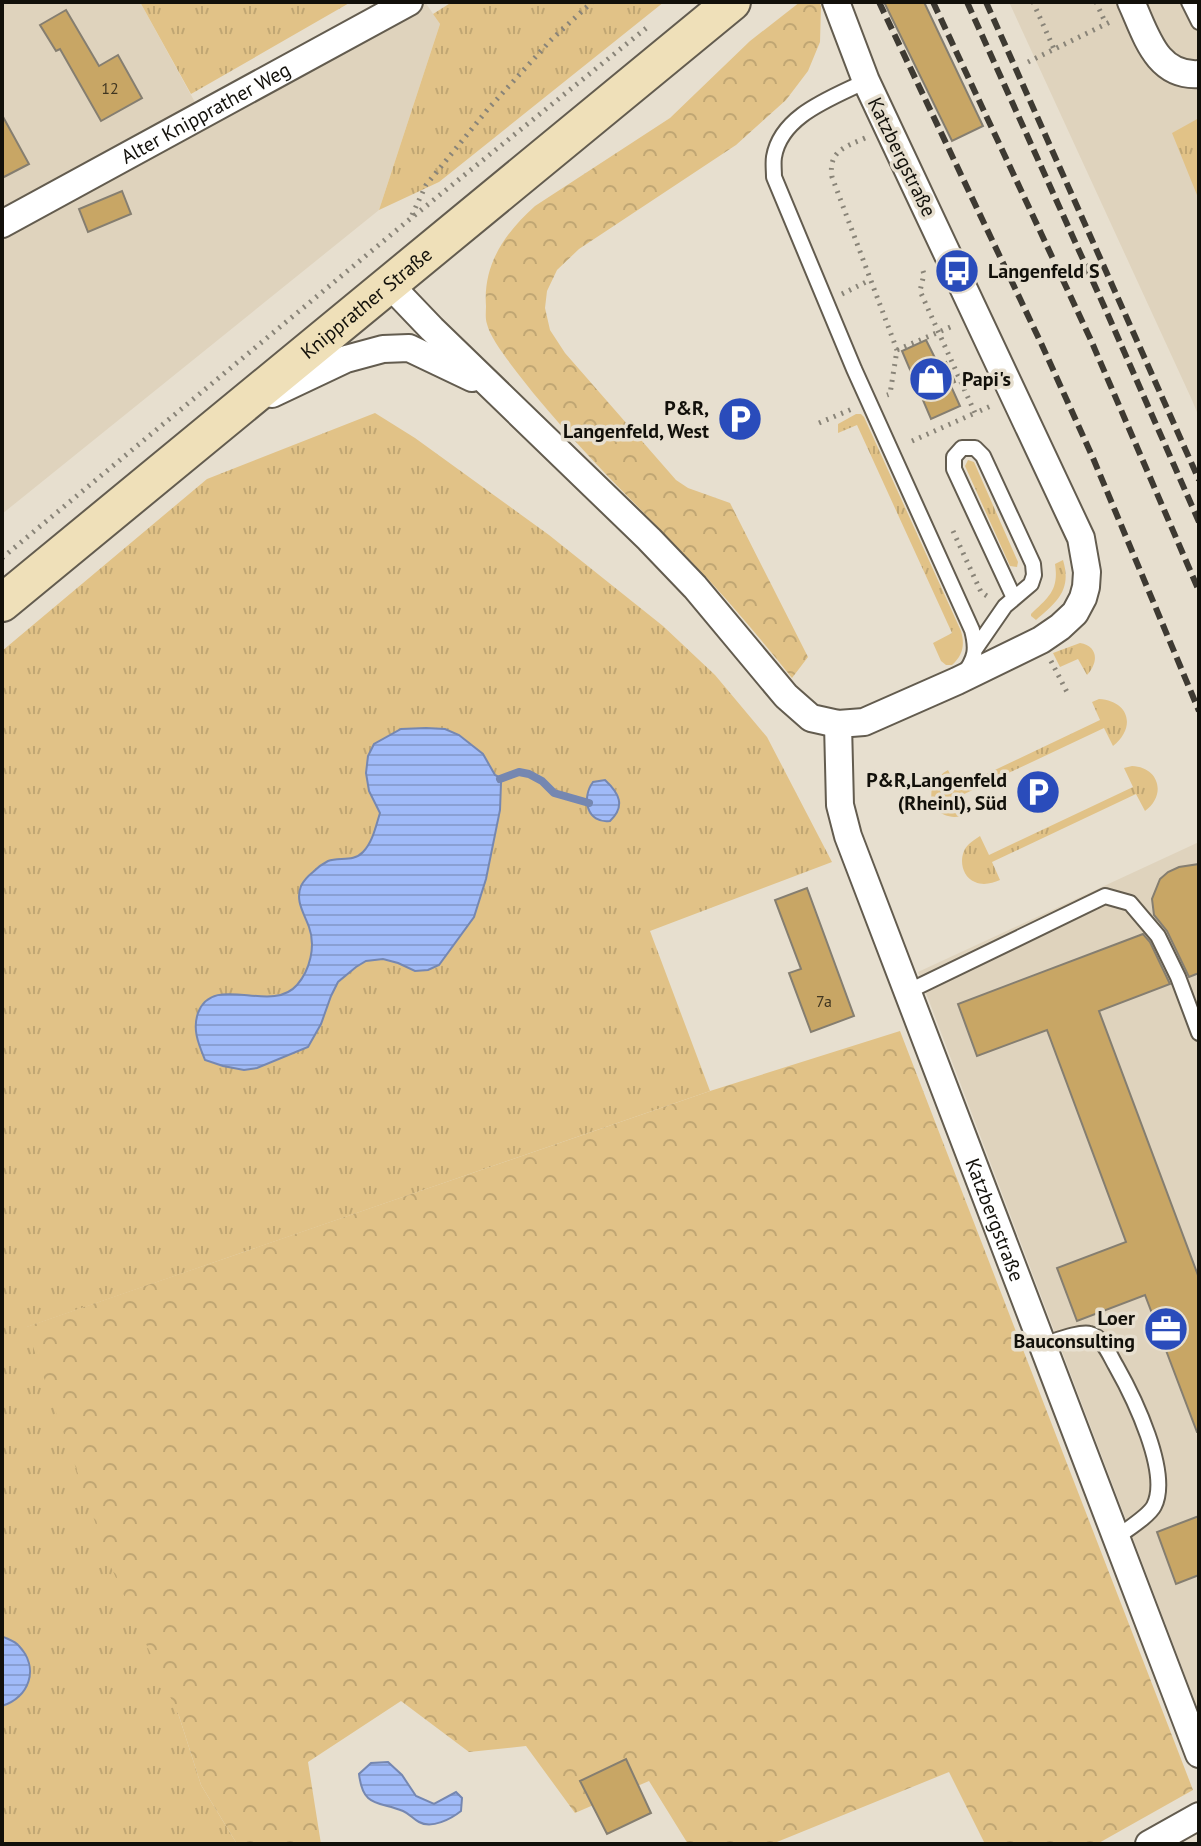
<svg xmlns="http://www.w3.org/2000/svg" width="1201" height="1846" font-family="'PT Sans',sans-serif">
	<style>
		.built { fill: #dfd3bd }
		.grass { fill: url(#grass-tufts) }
		.forest { fill: url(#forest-crowns) }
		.water { fill: url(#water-rules); stroke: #7587b1; stroke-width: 2 }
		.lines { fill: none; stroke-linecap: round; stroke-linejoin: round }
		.stream { stroke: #7587b1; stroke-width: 8 }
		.building { fill: #c8a665; stroke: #857e70; stroke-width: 2 }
		.service-casing { stroke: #635c4f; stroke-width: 18 }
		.minor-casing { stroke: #635c4f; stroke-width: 30 }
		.secondary-casing { stroke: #635c4f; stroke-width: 40 }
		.path { stroke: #898478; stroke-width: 5; stroke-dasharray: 2 6; stroke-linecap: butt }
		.service { stroke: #fff; stroke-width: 14 }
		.minor { stroke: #fff; stroke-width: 26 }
		.secondary { stroke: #efe0b9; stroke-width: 36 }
		.rail { stroke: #3e3a32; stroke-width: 6; stroke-dasharray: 12 6; stroke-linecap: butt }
		.labels { text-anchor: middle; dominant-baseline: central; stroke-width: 7; stroke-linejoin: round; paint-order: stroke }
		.number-label { font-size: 16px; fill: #403621 }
		.street-label { font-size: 20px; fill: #12100a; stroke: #e7dfcf }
		.poi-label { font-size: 20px; font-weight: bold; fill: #12100a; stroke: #e7dfcf; text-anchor: end }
	</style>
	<defs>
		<pattern id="grass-tufts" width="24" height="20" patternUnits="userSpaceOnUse" patternTransform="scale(2)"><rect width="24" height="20" fill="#e1c287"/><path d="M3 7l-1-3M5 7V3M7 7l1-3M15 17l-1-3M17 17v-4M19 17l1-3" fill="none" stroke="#c0a673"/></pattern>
		<pattern id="forest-crowns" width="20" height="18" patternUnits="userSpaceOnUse" patternTransform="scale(2)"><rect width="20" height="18" fill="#e1c287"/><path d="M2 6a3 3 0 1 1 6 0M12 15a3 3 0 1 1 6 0" fill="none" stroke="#c0a673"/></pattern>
		<pattern id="water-rules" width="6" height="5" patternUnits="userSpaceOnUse" patternTransform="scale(2)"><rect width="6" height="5" fill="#a0baf8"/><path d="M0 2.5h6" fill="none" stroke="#899fd3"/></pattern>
	</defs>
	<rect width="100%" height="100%" fill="#e7dfcf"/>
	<path class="built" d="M2 2H140L202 115 400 2H425L440 24 379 210 2 514Z
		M1009 2H1199V417L1192 400Z
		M1199 842V1712L918 972Z"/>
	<path class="grass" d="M140 2H351L191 94Z
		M452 2H664L439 182 379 210 440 24 433 14Z
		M1199 118V200L1172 133Z
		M375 413 415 438 549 535 663 626 715 675 767 737 832 862 650 931 710 1091 27 1327 179 1716 201 1785 237 1844H2V651L207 479Z
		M856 414H861L864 417 961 631C965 645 963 655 952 665H946L941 661 933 643 952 633 857 425 838 433V424Z
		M968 460 974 462 1018 562 1017 567 1010 566 965 466Z
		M1063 560C1072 590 1057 602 1036 620L1031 616V614C1049 597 1059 590 1055 564Z
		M1080 643C1098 646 1099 662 1087 675L1078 659 1060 667 1053 653Z
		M1099 699C1130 701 1136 728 1113 746L1104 728 960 796 968 814C934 828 916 788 948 770L957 788 1100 720 1092 702Z
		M1132 766C1159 767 1167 795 1145 811L1136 794 992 862 1000 880C992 883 984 886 975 882 960 876 958 854 969 844 972 841 976 839 980 836L989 855 1133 787 1124 768Z"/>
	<path class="forest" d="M800 2H819L821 6 820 42 808 71 786 100 736 145 579 249 557 270 547 291 545 308 550 330 565 353 676 480 688 488 730 503 808 657 792 678C759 637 725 596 688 558 630 498 570 441 519 375 510 363 490 338 487 324 485 318 486 311 486 306 483 264 505 233 535 206L670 118 750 41Z
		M900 1031 1193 1790 1097 1844H985L949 1772 772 1844H688L649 1781 575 1813 526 1746 469 1752 401 1701 308 1762 321 1844H237L201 1785 179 1716 111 1567 26 1327 710 1091Z"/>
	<path class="water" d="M426 728 445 729 459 735 483 754 495 775 499 777 501 783 500 810 486 879 474 917 439 965 428 970 415 971 398 963 383 959 366 961 356 967 338 982 331 996 321 1024 308 1047 257 1068 244 1070 223 1066 205 1060C199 1045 192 1030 198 1013 213 972 271 1015 297 985 310 970 316 946 309 927 304 913 295 901 301 886 304 880 308 876 313 872 317 868 322 864 328 861 339 857 354 862 363 852 373 842 376 825 380 813L369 791 366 773 368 756 374 744 401 729Z
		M605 780C619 793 626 806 610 821 587 824 581 798 593 782Z
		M2 1636C7 1639 15 1641 19 1646 40 1668 29 1698 2 1706Z
		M388 1762 402 1775 416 1796 434 1804 456 1792 462 1798 461 1811C451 1819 432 1829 419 1822 413 1819 410 1814 403 1811 378 1801 363 1808 359 1774L371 1763Z"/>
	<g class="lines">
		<path class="stream" d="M500 779 519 772 529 774 542 781 554 793 589 803"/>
	</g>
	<path class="building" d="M884 2H924L983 126 952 141Z
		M66 10 99 66 118 55 142 98 101 121 60 49 56 51 40 25Z
		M2 115 29 164 2 178Z
		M122 191 131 214 88 232 79 209Z
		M926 340 938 364 946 362 955 382 950 384 960 406 931 419 902 351Z
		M1199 864V973L1189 977 1167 931 1154 915 1152 899 1160 879 1168 872 1179 867Z
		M807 888 854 1016 811 1032 789 973 801 969 775 900Z
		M1143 934 1150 942 1170 984 1099 1011 1199 1278V1432H1197L1145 1295 1077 1321 1057 1268 1126 1242 1047 1030 977 1056 958 1004Z
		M1199 1516V1575L1176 1584 1157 1532Z
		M626 1759 651 1813 607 1834 580 1781Z"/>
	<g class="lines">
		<g class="service-casing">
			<path id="service" d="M1189 2 1199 22
				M866 81C832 98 781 115 774 157 773 163 774 171 774 177L854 369 972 630C977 649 976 658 963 675
				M976 648 1005 606 1031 584 1034 575 1033 564 983 456 975 448H962L954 457V469L1014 598
				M907 992 1105 896 1130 903 1158 936 1178 977 1199 1033
				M1042 1345C1053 1342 1080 1331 1090 1334 1103 1337 1110 1356 1116 1366 1133 1396 1171 1473 1154 1506 1149 1516 1126 1530 1116 1538"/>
		</g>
		<g class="minor-casing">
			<g id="minor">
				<path d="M1131 2C1146 34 1156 77 1199 74"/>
				<path id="s1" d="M2 224 409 2"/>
				<path d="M389 284 432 329 649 539 695 587 786 696 811 718 838 724 864 722 957 681 1041 640 1060 627 1075 613 1083 598 1086 587 1087 572 1081 538 866 81 836 2"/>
				<path d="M272 394 346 359 383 349 409 348 472 378"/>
				<path id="s2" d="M838 724 840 805 848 836 1199 1754"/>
				<path d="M1149 1844 1199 1816"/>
			</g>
		</g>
		<g class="secondary-casing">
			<g id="secondary">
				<path id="s3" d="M2 603 732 2"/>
			</g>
		</g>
		<path class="path" d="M1033 2 1054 49
			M1096 2 1106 24
			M1028 62 1112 21
			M865 138C845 147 828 151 832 177L897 350 890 394 887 395
			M412 215 426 185 488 109 551 40 592 2
			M923 271 924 274 920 291 975 413 993 405
			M842 294 870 280
			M897 350 955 325
			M819 423 852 409
			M912 441 975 413
			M953 531 981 592 987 596
			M2 558 410 219 650 25
			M1051 661 1069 696"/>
		<use href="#service" class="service"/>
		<use href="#minor" class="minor"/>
		<use href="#secondary" class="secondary"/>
		<path class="rail" d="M879 2 1041 343 1093 458 1199 711
			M933 2 1090 338 1199 591
			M967 2 1104 306 1199 522
			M986 2 1199 480"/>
	</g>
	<defs>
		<g id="bus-disc" transform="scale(2.3)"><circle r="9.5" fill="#2a4cbb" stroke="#e7dfcf"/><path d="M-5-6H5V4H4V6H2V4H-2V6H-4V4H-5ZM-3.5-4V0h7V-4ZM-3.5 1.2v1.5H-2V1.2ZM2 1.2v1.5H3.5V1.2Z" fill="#fff"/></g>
		<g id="shop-disc" transform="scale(2.3)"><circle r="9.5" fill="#2a4cbb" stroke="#e7dfcf"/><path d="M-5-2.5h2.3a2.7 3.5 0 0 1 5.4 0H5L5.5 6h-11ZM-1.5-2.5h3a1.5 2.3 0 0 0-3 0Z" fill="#fff"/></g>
		<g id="parking-disc" transform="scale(2.3)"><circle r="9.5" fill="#2a4cbb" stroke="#e7dfcf"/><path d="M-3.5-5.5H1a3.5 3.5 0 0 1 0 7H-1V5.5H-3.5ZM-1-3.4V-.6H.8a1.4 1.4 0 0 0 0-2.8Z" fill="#fff"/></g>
		<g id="office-disc" transform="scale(2.3)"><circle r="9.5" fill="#2a4cbb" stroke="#e7dfcf"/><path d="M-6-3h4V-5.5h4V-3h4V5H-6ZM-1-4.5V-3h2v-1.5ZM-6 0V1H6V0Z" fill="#fff"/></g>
	</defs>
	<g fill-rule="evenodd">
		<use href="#bus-disc" x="957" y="271"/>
		<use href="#shop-disc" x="931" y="379"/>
		<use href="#parking-disc" x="740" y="419"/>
		<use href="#parking-disc" x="1038" y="792"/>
		<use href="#office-disc" x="1166" y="1329"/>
	</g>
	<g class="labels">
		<g class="number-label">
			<text x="110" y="88">12</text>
			<text x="824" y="1001">7a</text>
		</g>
		<g class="street-label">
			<text stroke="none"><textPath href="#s1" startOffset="232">Alter Knipprather Weg</textPath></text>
			<text transform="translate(902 157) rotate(64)">Katzbergstraße</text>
			<text stroke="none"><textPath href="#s3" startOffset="472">Knipprather Straße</textPath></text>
			<text stroke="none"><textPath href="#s2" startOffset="524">Katzbergstraße</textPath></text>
		</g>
		<g class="poi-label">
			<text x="988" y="271" text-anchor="start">Langenfeld S</text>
			<text x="962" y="379" text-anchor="start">Papi's</text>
			<text x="709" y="408">P&amp;R,<tspan x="709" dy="23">Langenfeld, West</tspan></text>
			<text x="1007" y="780">P&amp;R,Langenfeld<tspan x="1007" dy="23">(Rheinl), Süd</tspan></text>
			<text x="1135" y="1318">Loer<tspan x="1135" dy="23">Bauconsulting</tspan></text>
		</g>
	</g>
	<rect width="1201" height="1846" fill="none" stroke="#12100a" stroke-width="8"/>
</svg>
